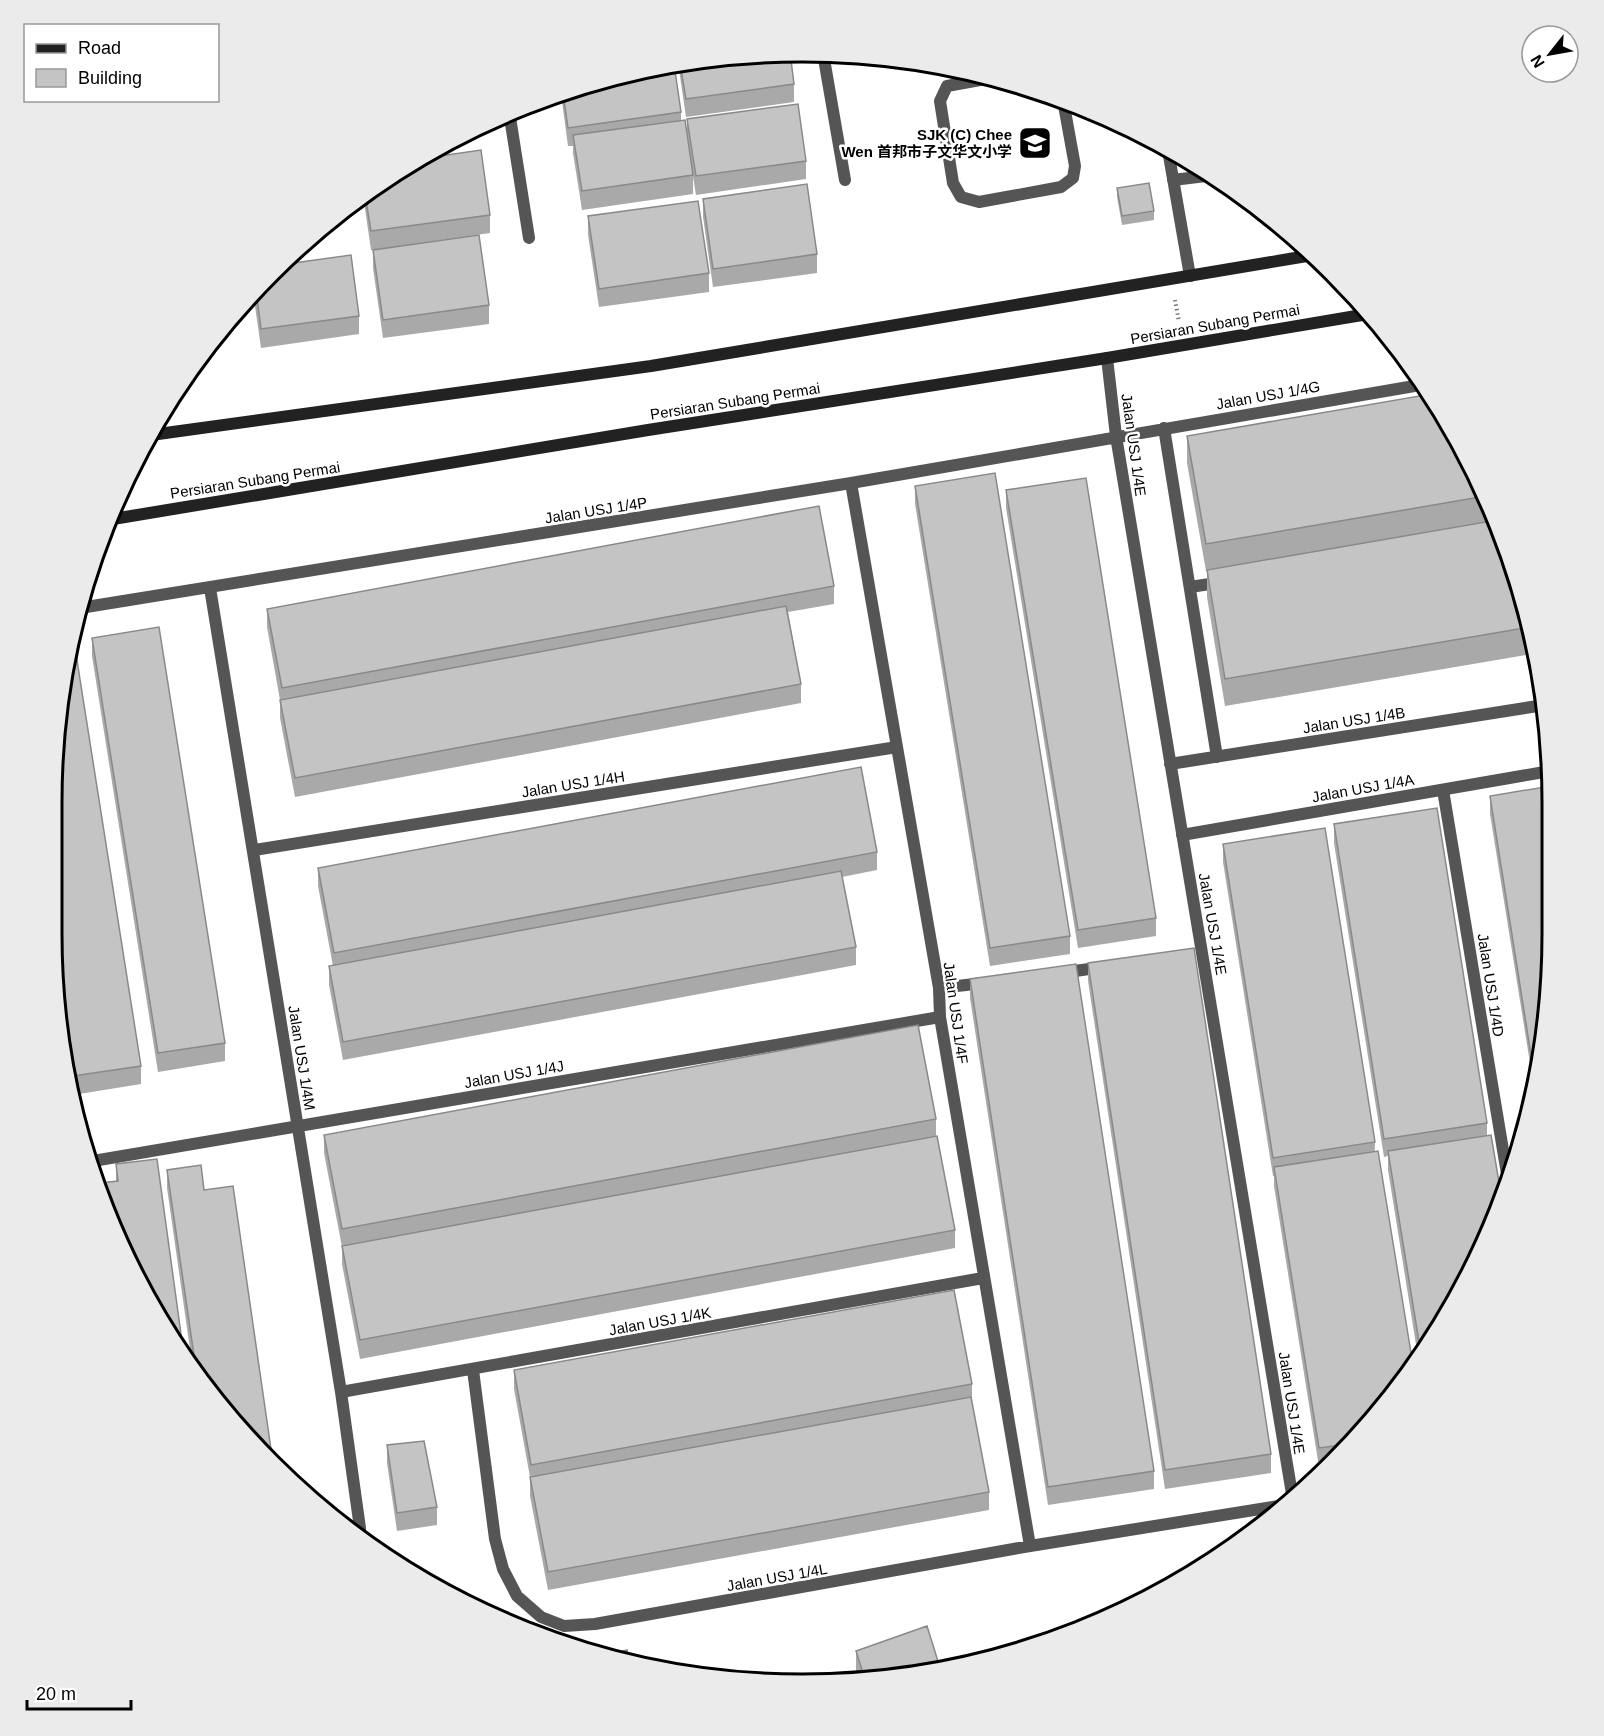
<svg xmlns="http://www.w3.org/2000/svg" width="1604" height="1736" font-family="Arial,'Noto Sans SC',sans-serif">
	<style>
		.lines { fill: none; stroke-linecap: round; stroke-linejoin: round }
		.path { stroke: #777; stroke-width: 4; stroke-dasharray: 1.5 3; stroke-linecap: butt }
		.lane { stroke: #555; stroke-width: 12 }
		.street { stroke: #555; stroke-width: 12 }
		.secondary { stroke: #222; stroke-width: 12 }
		.wall { fill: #a9a9a9 }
		.building { fill: #c4c4c4; stroke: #898989; stroke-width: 1.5 }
		.labels { text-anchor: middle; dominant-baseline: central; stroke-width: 5; stroke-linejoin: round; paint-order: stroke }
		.poi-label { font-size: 15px; font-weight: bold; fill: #000; stroke: #fff; text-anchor: end }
		.street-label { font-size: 15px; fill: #000; stroke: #fff }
		.rim { fill: none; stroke: #000; stroke-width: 3 }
	</style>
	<rect width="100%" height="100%" fill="#fff"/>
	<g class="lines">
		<path class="path" d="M1175 300 1179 322"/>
		<path class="lane" d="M991 78 947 86 940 101 953 183 961 197 979 202 1061 187 1073 178 1075 166 1063 100
			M1168 150 1190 276
			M1173 180 1214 175
			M1190 587 1223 582"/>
		<path class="street" d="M823 53 845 180
			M509 111 529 238
			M1107 358 1116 436 1292 1494
			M1164 428 1217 757
			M851 483 939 988 940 1017 1030 1546
			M210 588 341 1392 360 1528V1534
			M80 608 851 483 1426 384
			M1170 764 1544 705
			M1443 790 1509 1186
			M1182 835 1550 771
			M254 850 897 747
			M1061 973 1103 967
			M939 988 984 983
			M93 1161 940 1017
			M473 1370 495 1539 503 1569 517 1596 541 1617 564 1626 595 1624 1030 1546 1279 1506
			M341 1392 983 1278"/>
		<path class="secondary" d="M151 435 651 366 1313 255
			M107 520 648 430 1107 358 1368 314"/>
	</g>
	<path class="wall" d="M790 52 794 84V102L686 117 678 63Z
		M932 64 949 66 962 69 934 74Z
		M656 65 681 112V120L687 135V119L806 161V179L696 195 693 177V194L582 210 573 153V146H568L561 94Z
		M385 177 490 215V233L371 250 363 195Z
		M1117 188 1154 211V220L1122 225 1117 197Z
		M703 199 817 254V273L713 287 703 217Z
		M588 216 709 273V292L599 307 588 235Z
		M373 250 489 305V324L383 338 373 268Z
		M271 271 359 316V334L261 348 253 292Z
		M1431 394 1496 515 1538 653 1225 706 1207 597V570L1206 571 1187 463V436Z
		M915 486 1070 936V954L990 966 915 504Z
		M1006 490 1156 918V936L1078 948 1006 508Z
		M834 586V604L788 612 801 684V703L295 797 280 718V700L267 627V609Z
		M92 638 225 1043V1061L158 1072 92 656Z
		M1490 796 1547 1032 1534 1088 1490 814Z
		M1334 824 1487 1123V1136L1452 1310 1418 1357 1388 1170V1156L1384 1157 1334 843Z
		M1223 844 1375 1142 1366 1429 1325 1466 1319 1467 1274 1186V1176H1273L1223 862Z
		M877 852V870L842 877 856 947V965L343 1060 329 985V966H333L318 886V868Z
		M51 934 141 1066V1084L73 1095 56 989Z
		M1088 963 1271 1454V1473L1165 1489 1088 981Z
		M970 979 1154 1471V1489L1048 1505 970 998Z
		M936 1119V1136L955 1230V1248L360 1359 342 1264V1247L324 1153V1135Z
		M116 1164 184 1356 116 1181Z
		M167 1170 204 1190 206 1391 193 1370 167 1188Z
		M514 1370 972 1384V1403L989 1492V1510L548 1590 530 1496V1477L514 1389Z
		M387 1445 437 1507V1525L397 1531 387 1463Z
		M856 1651 941 1671 856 1677Z"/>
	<path class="building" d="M790 52 794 84 686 99 680 63Z
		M674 64 681 112 568 128 563 93 656 65Z
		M798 104 806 161 696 176 687 119Z
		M685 120 693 175 582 191 573 135Z
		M481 150 490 215 371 231 365 194 385 177 419 159Z
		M1149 183 1154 211 1122 216 1117 188Z
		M807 184 817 254 713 269 703 199Z
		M698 201 709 273 599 289 588 216Z
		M479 235 489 305 383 320 373 250Z
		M351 255 359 316 261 329 256 290 271 271 279 265Z
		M1431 394 1486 496 1206 544 1187 436Z
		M995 473 1070 936 990 948 915 486Z
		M1086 478 1156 918 1078 930 1006 490Z
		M819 506 834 586 282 688 267 609Z
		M1497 520 1530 627 1225 679 1207 570Z
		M786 606 801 684 295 778 280 700Z
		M159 627 225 1043 158 1053 92 638Z
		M72 635H73L141 1066 73 1076 51 934 53 753 66 655Z
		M861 767 877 852 334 953 318 868Z
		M1551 786 1553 802 1547 1032 1535 1080 1490 796Z
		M1437 808 1487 1123 1384 1139 1334 824Z
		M1325 828 1375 1142 1273 1158 1223 844Z
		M841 871 856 947 343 1042 329 966Z
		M1194 948 1271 1454 1165 1470 1088 963Z
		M1076 964 1154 1471 1048 1487 970 979Z
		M918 1025 936 1119 342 1229 324 1135Z
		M1491 1135 1502 1200 1452 1310 1421 1354 1388 1151Z
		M937 1136 955 1230 360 1340 342 1246Z
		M1378 1151 1413 1365 1366 1429 1350 1444 1319 1448 1274 1167Z
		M157 1159 184 1356 128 1266 100 1183 118 1181 116 1164Z
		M201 1165 204 1190 233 1186 273 1463 206 1391 197 1376 167 1170Z
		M954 1290 972 1384 531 1465 514 1370Z
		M971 1397 989 1492 548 1572 530 1477Z
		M424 1441 437 1507 397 1513 387 1445Z
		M927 1626 941 1671 864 1676 856 1651Z
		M627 1650 630 1663 607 1659 600 1657Z"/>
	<defs>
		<g id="school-square" transform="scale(1.725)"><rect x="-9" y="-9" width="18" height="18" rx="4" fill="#000" stroke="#fff"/><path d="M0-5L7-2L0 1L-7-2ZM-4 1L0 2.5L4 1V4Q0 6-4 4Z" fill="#fff"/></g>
	</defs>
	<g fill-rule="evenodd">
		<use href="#school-square" x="1035" y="143"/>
	</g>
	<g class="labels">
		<g class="poi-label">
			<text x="1012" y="134">SJK (C) Chee<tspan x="1012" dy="17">Wen 首邦市子文华文小学</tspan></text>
		</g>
		<g class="street-label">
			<text transform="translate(1215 324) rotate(-10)">Persiaran Subang Permai</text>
			<text transform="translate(1268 395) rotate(-10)">Jalan USJ 1/4G</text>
			<text transform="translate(735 401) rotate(-9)">Persiaran Subang Permai</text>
			<text transform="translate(1134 445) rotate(82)">Jalan USJ 1/4E</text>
			<text transform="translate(255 480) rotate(-9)">Persiaran Subang Permai</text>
			<text transform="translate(596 510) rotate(-9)">Jalan USJ 1/4P</text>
			<text transform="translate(1354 720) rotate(-9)">Jalan USJ 1/4B</text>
			<text transform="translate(573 784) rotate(-9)">Jalan USJ 1/4H</text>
			<text transform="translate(1363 788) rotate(-10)">Jalan USJ 1/4A</text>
			<text transform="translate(1213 924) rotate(80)">Jalan USJ 1/4E</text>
			<text transform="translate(1491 985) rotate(81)">Jalan USJ 1/4D</text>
			<text transform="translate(956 1013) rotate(82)">Jalan USJ 1/4F</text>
			<text transform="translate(302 1058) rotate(81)">Jalan USJ 1/4M</text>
			<text transform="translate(514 1074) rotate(-10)">Jalan USJ 1/4J</text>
			<text transform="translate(660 1321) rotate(-10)">Jalan USJ 1/4K</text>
			<text transform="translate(1292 1403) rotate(81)">Jalan USJ 1/4E</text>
			<text transform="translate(777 1577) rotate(-10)">Jalan USJ 1/4L</text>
		</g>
	</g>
	<path d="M0 0H1604V1736H0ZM802 62H802A740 740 0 0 1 1542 802V934A740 740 0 0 1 802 1674H802A740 740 0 0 1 62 934V802A740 740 0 0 1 802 62Z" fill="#ebebeb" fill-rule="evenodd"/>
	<path class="rim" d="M802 62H802A740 740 0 0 1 1542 802V934A740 740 0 0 1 802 1674H802A740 740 0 0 1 62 934V802A740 740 0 0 1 802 62Z"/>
	<rect x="24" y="24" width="195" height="78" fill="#ffffff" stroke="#999999" stroke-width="1.5"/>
	<rect x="36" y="44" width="30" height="9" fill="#222222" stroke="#999999" stroke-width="1.5"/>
	<text x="78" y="54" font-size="18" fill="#000000">Road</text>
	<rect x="36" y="69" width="30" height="18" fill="#c4c4c4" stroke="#999999" stroke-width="1.5"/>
	<text x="78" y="84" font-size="18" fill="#000000">Building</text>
	<g transform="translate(1550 54) rotate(239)"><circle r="28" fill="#ffffff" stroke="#999999" stroke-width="1.5"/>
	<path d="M0-4.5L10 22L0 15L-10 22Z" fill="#000000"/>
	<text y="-9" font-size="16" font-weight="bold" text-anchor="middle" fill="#000000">N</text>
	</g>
	<path d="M27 1700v9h104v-9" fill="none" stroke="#000000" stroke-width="3"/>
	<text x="36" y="1700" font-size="18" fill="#000000" stroke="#ffffff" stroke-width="4.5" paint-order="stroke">20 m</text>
</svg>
